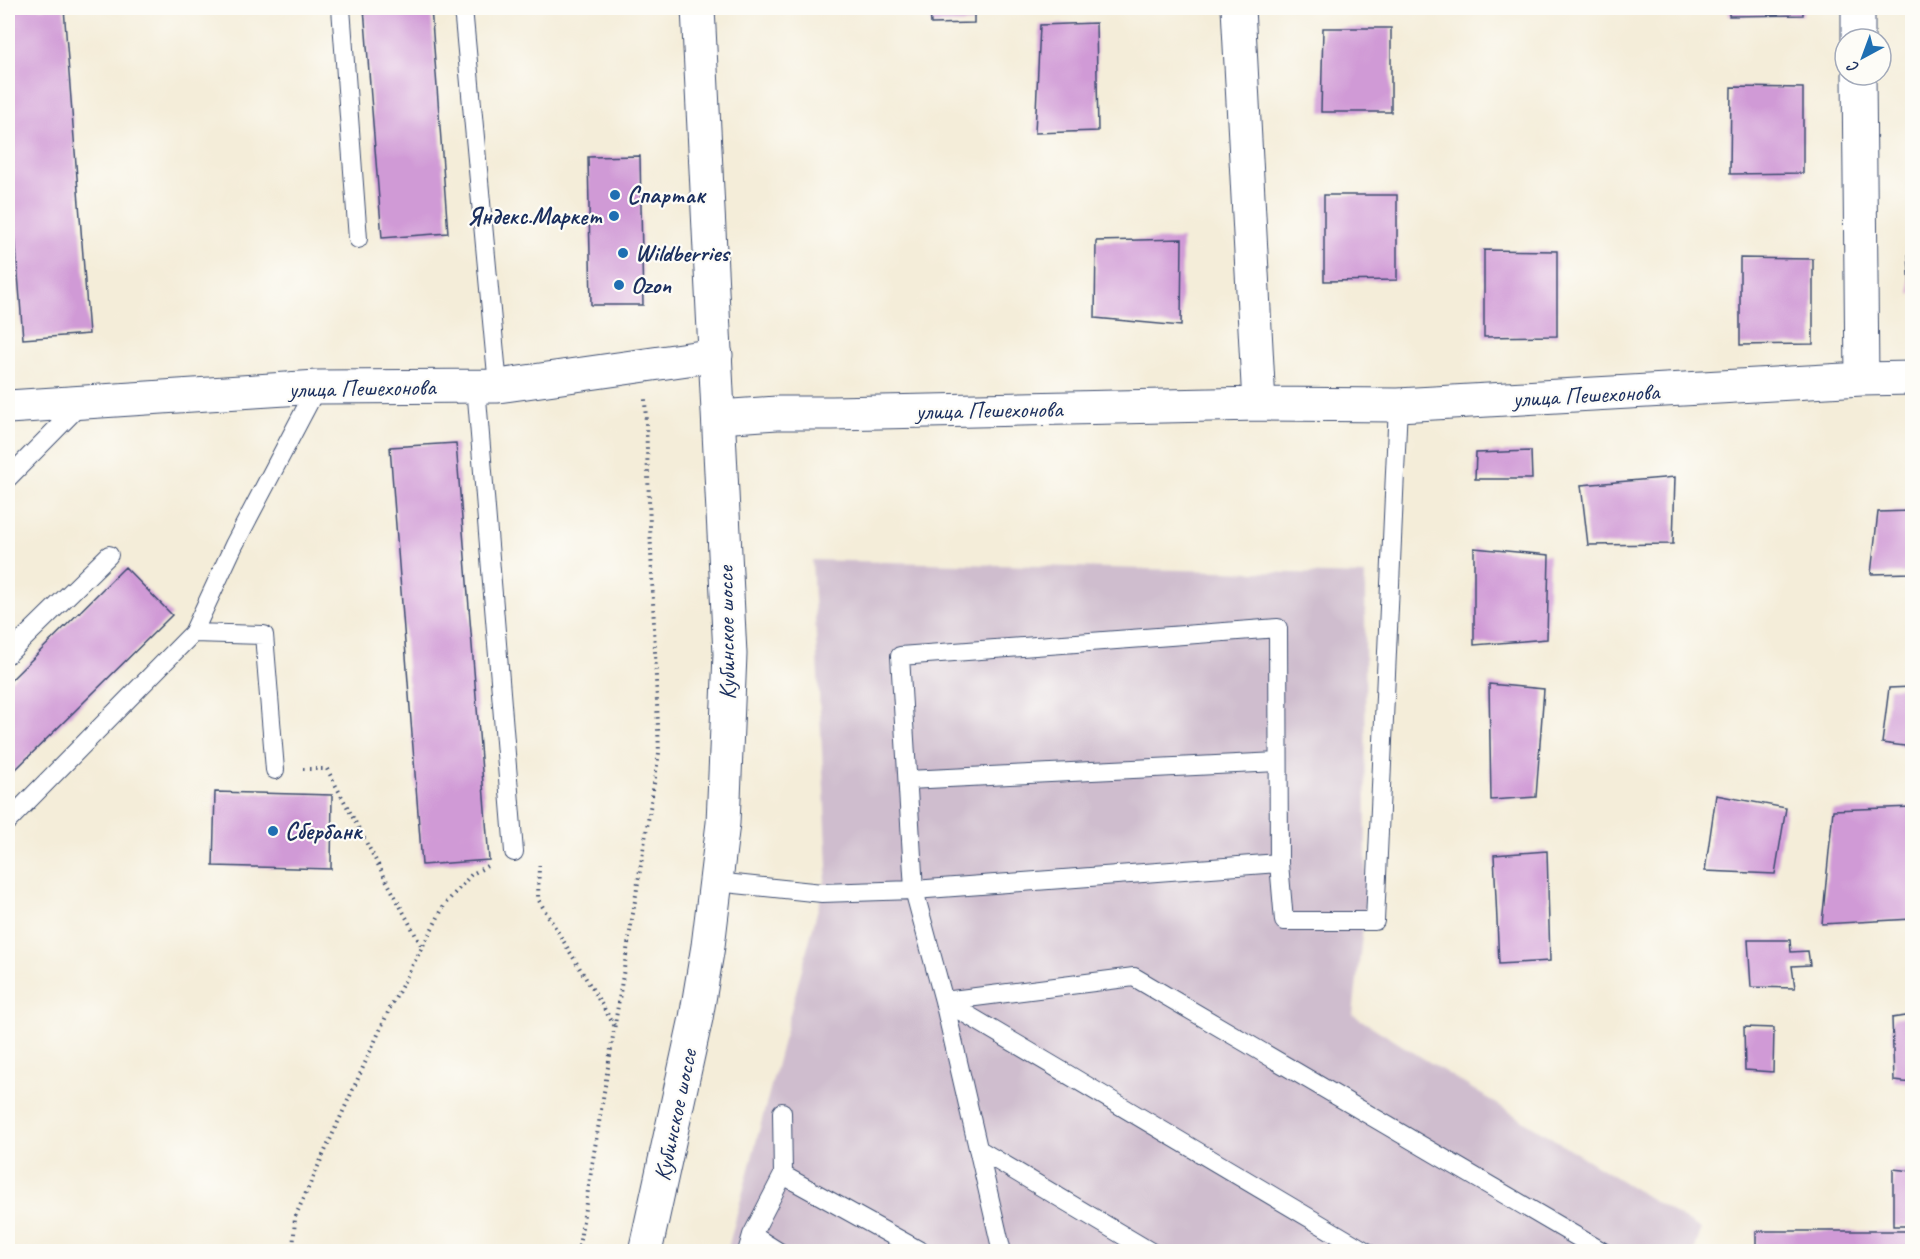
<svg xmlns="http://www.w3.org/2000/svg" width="1920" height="1259" font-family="Caveat,sans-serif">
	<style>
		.industrial { fill: #cfbdce }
		.building { fill: #d09ad6 }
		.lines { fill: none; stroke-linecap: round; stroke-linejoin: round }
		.lane-casing { stroke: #3c4c70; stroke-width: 20 }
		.street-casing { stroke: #3c4c70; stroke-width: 35 }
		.secondary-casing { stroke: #3c4c70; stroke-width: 35 }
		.path { stroke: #3c4c70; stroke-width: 4; stroke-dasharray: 1.5 4.5; stroke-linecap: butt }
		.lane { stroke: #fff; stroke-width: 18 }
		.street { stroke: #fff; stroke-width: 33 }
		.secondary { stroke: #fff; stroke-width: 33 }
		.poi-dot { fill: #1f6fb2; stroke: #fdfcf7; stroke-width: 2 }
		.labels { text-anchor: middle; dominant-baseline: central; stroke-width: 4.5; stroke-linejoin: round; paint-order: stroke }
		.poi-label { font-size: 24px; font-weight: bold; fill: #1b2f5e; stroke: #fdfcf7; text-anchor: start }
		.street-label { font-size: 24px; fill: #1b2f5e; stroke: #fdfcf7 }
	</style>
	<rect width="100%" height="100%" fill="#fdfcf7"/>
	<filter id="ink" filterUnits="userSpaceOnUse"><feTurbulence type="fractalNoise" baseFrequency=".0167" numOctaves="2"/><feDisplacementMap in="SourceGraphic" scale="12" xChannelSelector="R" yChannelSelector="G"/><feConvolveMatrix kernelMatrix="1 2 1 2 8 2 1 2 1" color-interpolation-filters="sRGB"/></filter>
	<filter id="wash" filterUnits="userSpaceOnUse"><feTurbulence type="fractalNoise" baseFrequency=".008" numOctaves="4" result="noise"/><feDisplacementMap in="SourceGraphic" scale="24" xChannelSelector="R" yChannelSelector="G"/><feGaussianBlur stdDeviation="1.35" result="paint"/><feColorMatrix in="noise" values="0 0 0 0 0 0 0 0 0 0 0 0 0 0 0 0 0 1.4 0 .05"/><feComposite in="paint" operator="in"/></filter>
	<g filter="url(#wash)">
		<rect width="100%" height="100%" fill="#f4edd9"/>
		<path class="industrial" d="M812 560 1365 575 1366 901 1353 1015 1701 1230 1694 1252H727L822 893 828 866Z"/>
		<g id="blocks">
			<path class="building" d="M8 8H64L89 334 23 339 8 143Z
				M364 8H431L448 233 382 238Z
				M930 8H974V23L931 24Z
				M1729 8H1803V15L1729 16Z
				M1096 23 1098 131 1035 133 1040 25Z
				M1323 28H1391V112H1321Z
				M1731 87 1803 88V173L1730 174Z
				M640 156 643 305H591L588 157Z
				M1324 195H1397V280L1324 281Z
				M1182 239 1181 326 1095 318 1096 241Z
				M1484 250 1557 251V336L1484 337Z
				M1908 252H1912V293H1910Z
				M1740 258 1813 259V344L1740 345Z
				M456 443 489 860 422 865 390 447Z
				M1531 451 1532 479H1475L1476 453Z
				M1675 477 1673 544 1588 545 1581 485Z
				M1912 511V573L1871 574 1878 512Z
				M1474 548 1549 555 1547 639 1474 645Z
				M125 567 172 615 8 777V683Z
				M1489 684 1544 689 1536 797 1491 800Z
				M1912 687V747L1882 743 1889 688Z
				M215 792 332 795 331 869 213 866Z
				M1716 795 1786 808 1775 874 1705 871Z
				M1912 807V919L1822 924 1833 810Z
				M1547 851 1550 961 1499 964 1494 855Z
				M1748 940H1790L1791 952 1808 951 1810 965 1792 966 1795 988 1751 987Z
				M1912 1015V1083L1894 1081 1892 1018Z
				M1744 1027 1774 1028 1773 1072 1745 1070Z
				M1893 1169 1912 1171V1226H1893Z
				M1756 1231H1912V1252H1756Z"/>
		</g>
	</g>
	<g filter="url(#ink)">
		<use href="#blocks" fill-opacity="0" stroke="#3c4c70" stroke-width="1.5"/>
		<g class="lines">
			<g class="lane-casing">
				<path id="lane" d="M341 8 358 239
					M463 8 498 386
					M476 386 514 852
					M8 478 82 403
					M193 633 264 635 275 770
					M8 654 109 555
					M908 780 1278 762
					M8 821 193 633 234 545 317 387
					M1279 863 1284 921H1375L1398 405
					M716 882 822 893 914 890 1279 863 1278 628 900 656 914 890 944 1001 1002 1252
					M944 1001 1134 977 1603 1252
					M944 1001 1367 1252
					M978 1149 1151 1252
					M783 1175 922 1252
					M752 1235 779 1252
					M747 1252 752 1235 783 1175 782 1112"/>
			</g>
			<g class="street-casing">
				<path id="street" d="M1238 8 1259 404
					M1858 8V39
					M1859 75 1862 379
					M8 407 317 387 498 386 716 355
					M719 417 777 413H832L1259 404 1398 405 1862 379 1912 378"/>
			</g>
			<g class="secondary-casing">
				<path id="secondary" d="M645 1252 696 1018 708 946 723 823 730 654 698 8"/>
			</g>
			<path class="path" d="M303 769H327L422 947
				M539 865 538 899 614 1025
				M293 1252 295 1217 390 1008 445 904 472 874 489 865
				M578 1252 659 753 645 399"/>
			<use href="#lane" class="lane"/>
			<use href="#street" class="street"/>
			<use href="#secondary" class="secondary"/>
		</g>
	</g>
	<g class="poi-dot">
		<circle cx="615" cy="195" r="6"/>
		<circle cx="614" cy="216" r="6"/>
		<circle cx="623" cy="253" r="6"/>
		<circle cx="619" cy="285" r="6"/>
		<circle cx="273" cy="831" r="6"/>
	</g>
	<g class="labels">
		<g class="poi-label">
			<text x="627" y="195">Спартак</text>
			<text x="602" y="216" text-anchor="end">Яндекс.Маркет</text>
			<text x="635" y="253">Wildberries</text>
			<text x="631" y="285">Ozon</text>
			<text x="285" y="831">Сбербанк</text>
		</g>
		<g class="street-label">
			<text transform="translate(362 388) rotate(-1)">улица Пешехонова</text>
			<text transform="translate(1586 395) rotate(-3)">улица Пешехонова</text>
			<text transform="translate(989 410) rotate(-1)">улица Пешехонова</text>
			<text transform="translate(726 633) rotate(-91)">Кубинское шоссе</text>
			<text transform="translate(675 1115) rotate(-78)">Кубинское шоссе</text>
		</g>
	</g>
	<rect width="1920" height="1259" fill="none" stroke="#fdfcf7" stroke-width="30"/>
	<g transform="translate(1863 57) rotate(221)"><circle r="28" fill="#fdfcf7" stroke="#a3aaba" stroke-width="1.5"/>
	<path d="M0-4.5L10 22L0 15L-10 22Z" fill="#1f6fb2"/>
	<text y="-9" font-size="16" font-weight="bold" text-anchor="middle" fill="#1b2f5e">С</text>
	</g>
</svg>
